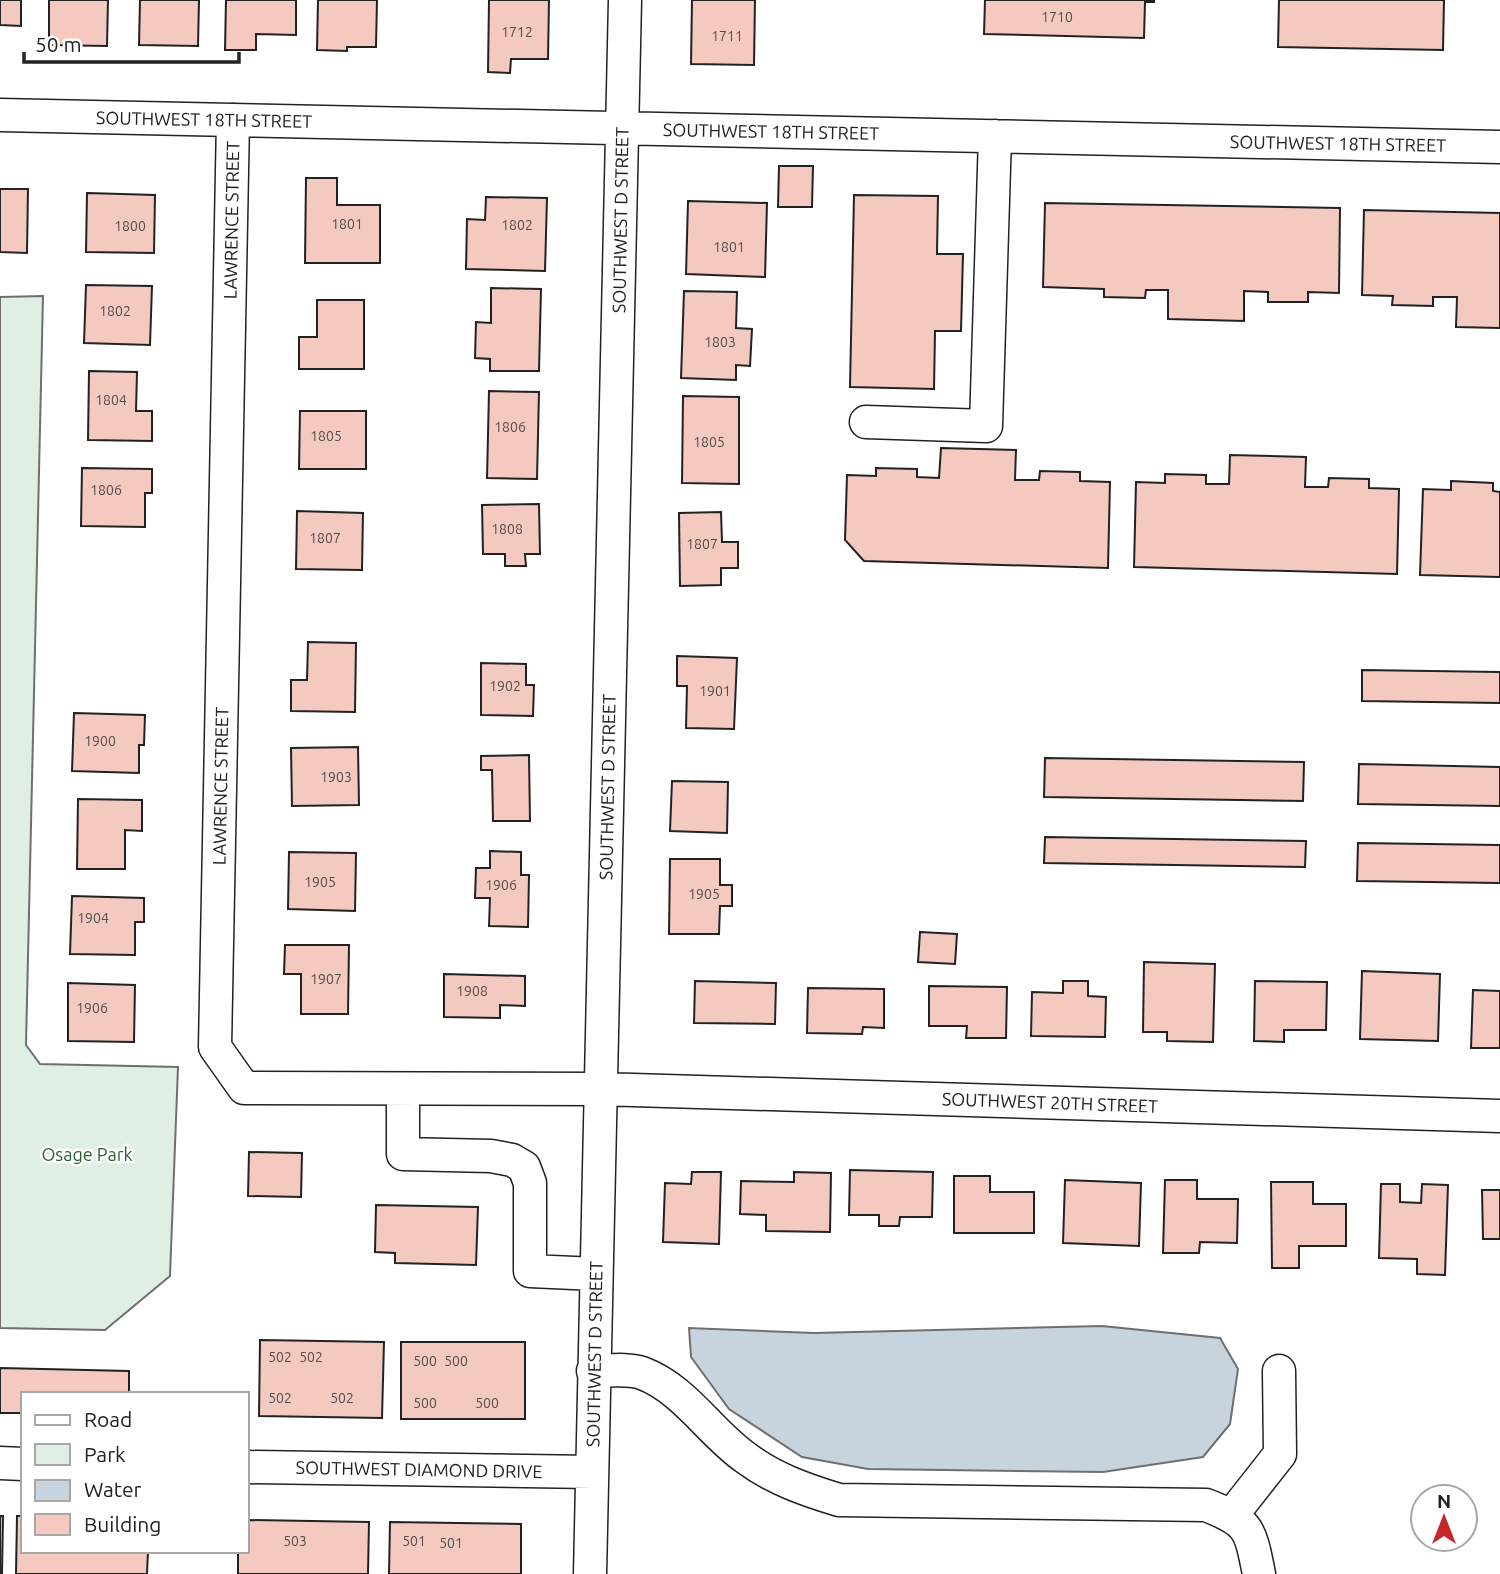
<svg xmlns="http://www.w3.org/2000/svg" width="1500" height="1574" font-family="Ubuntu,sans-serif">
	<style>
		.green { fill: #e0efe3; stroke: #6f6f6f; stroke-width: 2 }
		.water { fill: #c7d3dd; stroke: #6f6f6f; stroke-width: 2 }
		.building { fill: #f3c9c0; stroke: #222; stroke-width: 2 }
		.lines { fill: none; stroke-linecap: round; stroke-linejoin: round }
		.minor-casing { stroke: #222; stroke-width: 35 }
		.minor { stroke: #fff; stroke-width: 32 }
		.labels { text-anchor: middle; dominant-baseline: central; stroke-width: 5; stroke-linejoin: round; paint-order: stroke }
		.number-label { font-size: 14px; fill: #564c4a }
		.street-label { font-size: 18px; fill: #222; stroke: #fff }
		.park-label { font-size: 18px; fill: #2f5e38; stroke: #fff }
	</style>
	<rect width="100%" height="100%" fill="#fff"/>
	<path class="green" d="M43 296 26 1045 40 1064 178 1067 170 1276 105 1330 0 1328V297Z"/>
	<path class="water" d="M1102 1326 1220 1338 1238 1369 1230 1424 1203 1457 1103 1472 868 1469 802 1457 729 1409 691 1357 689 1328 814 1333Z"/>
	<path class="building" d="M0 0H21V26L0 25Z
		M49 0H108L107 46 49 45Z
		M140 0H199L198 46 139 45Z
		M226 0H296V35L256 34V50H225Z
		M318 0H377L376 47H347V51L317 50Z
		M489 0H549L548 59H511L510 73 488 72Z
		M692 0H755L754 65 691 64Z
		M985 0H1154V2H1145L1144 38 984 34Z
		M1279 0H1444L1443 50 1278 47Z
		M779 166H813L812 207H778Z
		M306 178H337V205H380V263H305Z
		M0 189H28L27 253 0 252Z
		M87 193 155 195 154 253 86 252Z
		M854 195 938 196 937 254H963L961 331H935L934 389 850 387Z
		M486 197 547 198 545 271 466 269 467 219 485 220Z
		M688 201 767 203 765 277 686 274Z
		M1045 203 1340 208 1339 293 1308 292V302H1268V292L1244 291V321L1168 319V290H1146L1145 298 1104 297V289L1043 287Z
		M1364 210 1500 213V328L1456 327 1457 297H1433V306L1392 305 1393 296 1362 295Z
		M86 285 152 286 150 345 84 343Z
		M491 288 541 289 539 371H490V359L475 358 476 322 491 323Z
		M684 291 737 292 736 328 752 329 750 366 736 365V380L681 378Z
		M317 300H364V369H299V337H317Z
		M89 371 137 372 136 411H152V441L88 440Z
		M489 391 539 392 537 479 487 478Z
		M683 396 739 397V484L682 483Z
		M300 411H366V469H299Z
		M941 448 1016 450 1015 480H1039L1040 471 1080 472V481L1110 482 1108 568 864 561 845 540 847 475 876 476V468L917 469V477L939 478Z
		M1230 455 1306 457 1305 487H1328L1329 478 1369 479V488L1399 489 1397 574 1134 567 1136 482 1165 483V474L1206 475V484H1229Z
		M82 468 152 469V493H145V527L81 526Z
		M1451 481 1493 483V491L1500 492V577L1420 575 1423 489 1451 490Z
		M539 504 540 554H525L526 566H505V554H483L482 505Z
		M297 511 363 513 362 570 296 569Z
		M721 512 722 542H738V568H721V585L680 586 679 513Z
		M308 642 356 643 355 712 291 711V680H307Z
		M677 656 737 658 734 729 686 728 687 686H677Z
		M481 663 526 664V685H534L533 716 481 715Z
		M1362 670 1500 672V703L1362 701Z
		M74 713 145 715 144 745H139V773L72 771Z
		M358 747 359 805 292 806 291 748Z
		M529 755 530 821H493L492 770H481V756Z
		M1045 758 1304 762 1303 801 1044 797Z
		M1359 764 1500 767V806L1358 804Z
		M672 781 728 782 727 833 670 831Z
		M78 799 142 800V831L125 830V869H77Z
		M1045 837 1306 841 1305 867 1044 863Z
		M1358 843 1500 845V883L1357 881Z
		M490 851 521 852V875H529L528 927 489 926 490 898H475L476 868H490Z
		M289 852 356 853 355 911 288 909Z
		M670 859H720V885H732V906H720L719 934H669Z
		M72 896 144 898V922H135V955L70 954Z
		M920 932 957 934 955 964 918 962Z
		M285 945H349L348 1014H301V974H284Z
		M1144 962 1215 964 1213 1042 1167 1041V1032H1143Z
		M1362 971 1440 974 1438 1041 1360 1039Z
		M444 974 525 976V1006L500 1005V1018L444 1017Z
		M695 981 776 983 775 1024 694 1023Z
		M1063 981H1088V996L1106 997 1105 1037 1031 1036 1032 992 1063 993Z
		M1255 981 1327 982 1326 1030H1284V1042L1254 1041Z
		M68 983 135 985 134 1042 68 1041Z
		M929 986 1007 987 1006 1038H966L967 1026H929Z
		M808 988 884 989V1028L863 1027 862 1034 807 1033Z
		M1473 990 1500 991V1048H1471Z
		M249 1152 302 1153 301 1197 248 1196Z
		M850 1170 933 1172 932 1217H900L899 1226H879V1215H849Z
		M692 1172H721L719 1244 663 1242 665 1183 691 1184Z
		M794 1172 831 1173 830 1232 766 1231V1215L740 1214 741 1181 794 1182Z
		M954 1176H990V1192H1034V1233H954Z
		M1065 1180 1141 1183 1139 1246 1063 1243Z
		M1165 1180H1197V1199H1238L1237 1243 1200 1242 1199 1253H1163Z
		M1271 1182H1313V1204H1346V1246H1299V1268H1272Z
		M1381 1184H1400V1202L1421 1203 1422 1184 1448 1185 1445 1275 1417 1274V1259L1379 1258Z
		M1482 1190H1500V1239H1483Z
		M376 1205 478 1207 476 1265 395 1263V1253L375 1252Z
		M260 1340 384 1342 382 1418 259 1416Z
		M401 1342H525V1419H401Z
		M0 1368 129 1371V1394H23V1413H0Z
		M0 1516H3L2 1574H0Z
		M17 1516H23V1551H148L147 1574H16Z
		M247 1520 369 1522 368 1574H238V1551H247Z
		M390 1522 521 1524V1574H389Z"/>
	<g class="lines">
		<g class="minor-casing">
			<path id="minor" d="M0 115 1500 147
				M233 120 215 1047 244 1088 600 1089 1500 1116
				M866 422 986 426 995 136
				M403 1089V1154L491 1156 512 1160 524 1167 530 1183V1271L596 1274
				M593 1371C608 1371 628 1368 642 1373 685 1389 710 1433 746 1458 774 1479 806 1490 839 1500L1206 1505C1250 1522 1250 1529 1259 1574
				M0 1463 23 1464
				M247 1467 592 1472
				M1232 1515 1280 1454 1279 1371
				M590 1574 625 0"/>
		</g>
		<use href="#minor" class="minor"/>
	</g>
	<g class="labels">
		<g class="number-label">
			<text x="1057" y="17">1710</text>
			<text x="517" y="32">1712</text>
			<text x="727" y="36">1711</text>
			<text x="347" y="224">1801</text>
			<text x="517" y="225">1802</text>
			<text x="130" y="226">1800</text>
			<text x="729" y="247">1801</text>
			<text x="115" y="311">1802</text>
			<text x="720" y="342">1803</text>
			<text x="111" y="400">1804</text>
			<text x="510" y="427">1806</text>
			<text x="326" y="436">1805</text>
			<text x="709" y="442">1805</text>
			<text x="106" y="490">1806</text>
			<text x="507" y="529">1808</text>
			<text x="325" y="538">1807</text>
			<text x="702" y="544">1807</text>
			<text x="505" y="686">1902</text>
			<text x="715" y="691">1901</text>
			<text x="100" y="741">1900</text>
			<text x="336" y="777">1903</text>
			<text x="320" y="882">1905</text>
			<text x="501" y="885">1906</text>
			<text x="704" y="894">1905</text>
			<text x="93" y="918">1904</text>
			<text x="326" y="979">1907</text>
			<text x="472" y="991">1908</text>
			<text x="92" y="1008">1906</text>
			<text x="280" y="1357">502</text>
			<text x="311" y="1357">502</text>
			<text x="425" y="1361">500</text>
			<text x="456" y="1361">500</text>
			<text x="280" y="1398">502</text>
			<text x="342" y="1398">502</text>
			<text x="425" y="1403">500</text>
			<text x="487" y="1403">500</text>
			<text x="295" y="1541">503</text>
			<text x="414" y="1541">501</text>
			<text x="451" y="1543">501</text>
		</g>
		<g class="street-label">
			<text transform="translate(204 119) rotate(1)">SOUTHWEST 18TH STREET</text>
			<text transform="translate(771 131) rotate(1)">SOUTHWEST 18TH STREET</text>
			<text transform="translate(1338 143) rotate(1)">SOUTHWEST 18TH STREET</text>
			<text transform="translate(231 220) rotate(-89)">LAWRENCE STREET</text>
			<text transform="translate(620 220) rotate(-89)">SOUTHWEST D STREET</text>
			<text transform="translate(220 786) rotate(-89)">LAWRENCE STREET</text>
			<text transform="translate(607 787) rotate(-89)">SOUTHWEST D STREET</text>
			<text transform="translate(1050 1102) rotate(2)">SOUTHWEST 20TH STREET</text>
			<text transform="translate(594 1354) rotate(-89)">SOUTHWEST D STREET</text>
			<text transform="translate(419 1469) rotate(1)">SOUTHWEST DIAMOND DRIVE</text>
		</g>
		<g class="park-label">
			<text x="87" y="1154">Osage Park</text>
		</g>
	</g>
	<rect x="21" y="1392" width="228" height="161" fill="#ffffff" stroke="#a7a7a7" stroke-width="2"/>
	<rect x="35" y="1415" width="35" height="10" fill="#ffffff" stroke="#a7a7a7" stroke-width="2"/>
	<text x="84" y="1427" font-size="21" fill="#222222">Road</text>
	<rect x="35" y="1444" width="35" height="21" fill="#e0efe3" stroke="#a7a7a7" stroke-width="2"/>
	<text x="84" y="1462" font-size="21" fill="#222222">Park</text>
	<rect x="35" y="1480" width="35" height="21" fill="#c7d3dd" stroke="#a7a7a7" stroke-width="2"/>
	<text x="84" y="1497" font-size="21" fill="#222222">Water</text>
	<rect x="35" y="1514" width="35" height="21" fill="#f3c9c0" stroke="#a7a7a7" stroke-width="2"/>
	<text x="84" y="1532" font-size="21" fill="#222222">Building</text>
	<g transform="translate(1444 1518)"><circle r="33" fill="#ffffff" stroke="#a7a7a7" stroke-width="2"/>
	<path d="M0-5L12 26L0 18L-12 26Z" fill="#c62828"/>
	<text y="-10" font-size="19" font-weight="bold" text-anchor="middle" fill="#222222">N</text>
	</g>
	<path d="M24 52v10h215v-10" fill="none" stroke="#222222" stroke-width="3.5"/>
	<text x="35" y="52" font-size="21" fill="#222222" stroke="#ffffff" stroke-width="5" paint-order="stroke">50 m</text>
</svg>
